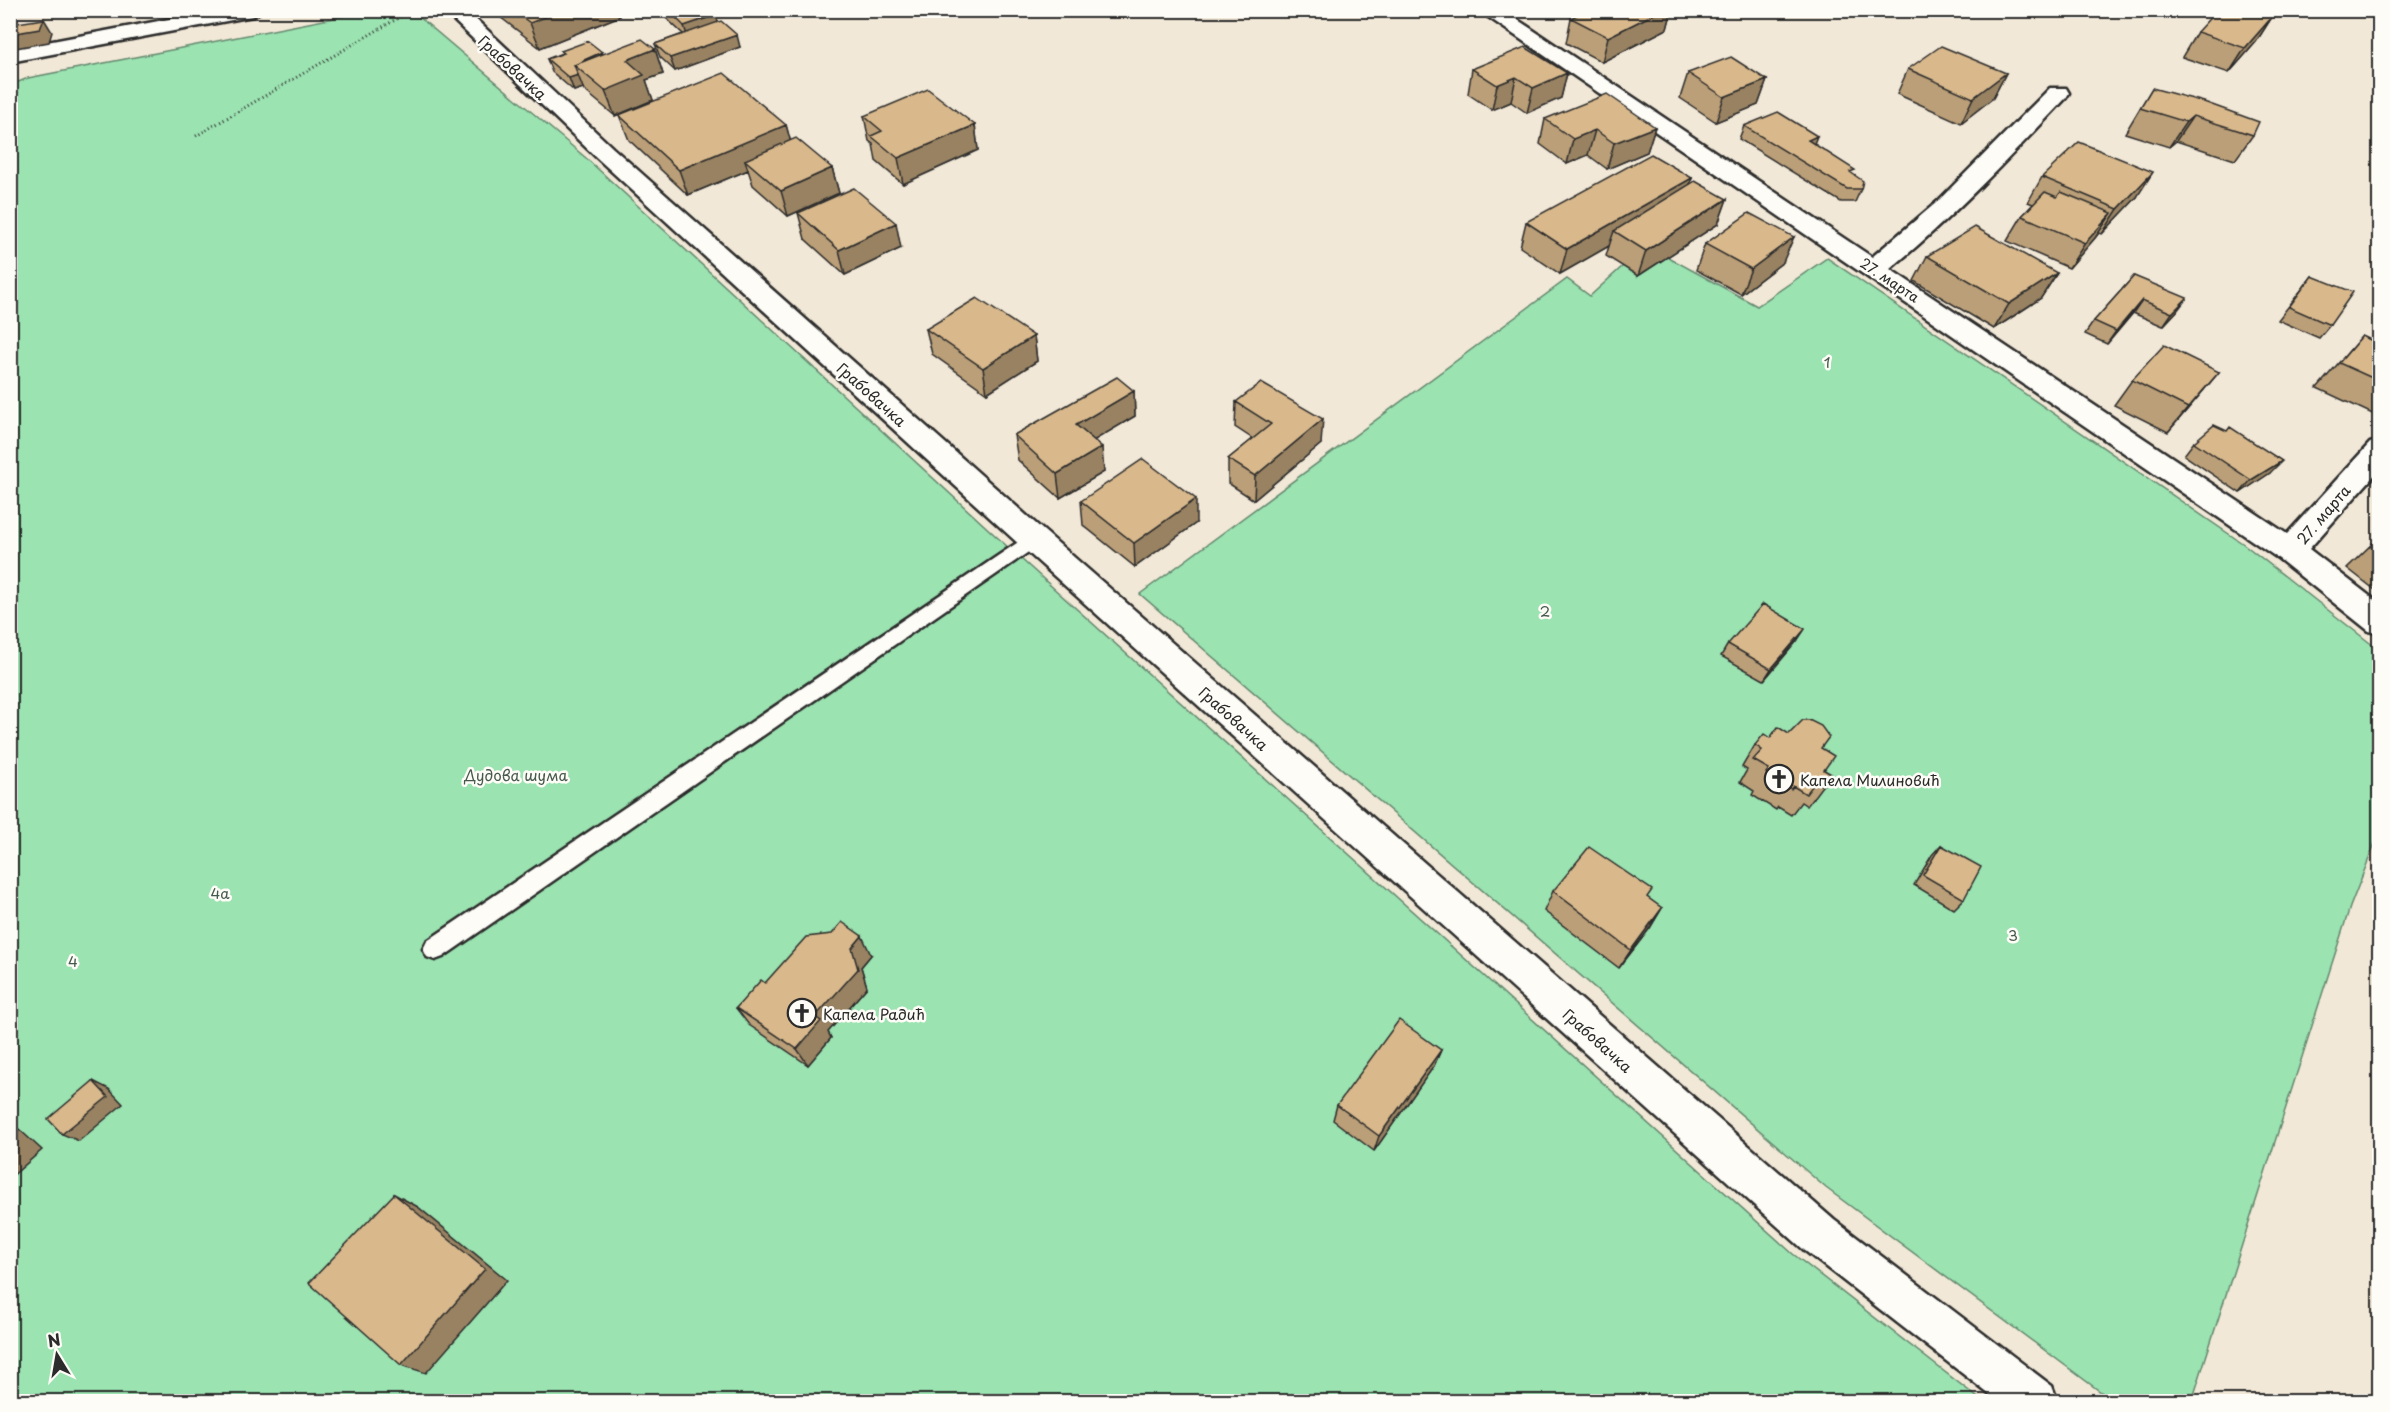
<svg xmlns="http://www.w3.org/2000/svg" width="2390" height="1412" font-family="'Playpen Sans',sans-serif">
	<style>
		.green { fill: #9be3b1; stroke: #63876e; stroke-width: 1.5 }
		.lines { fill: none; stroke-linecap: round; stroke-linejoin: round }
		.service-casing { stroke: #2b2b2b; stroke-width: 5 }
		.minor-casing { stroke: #2b2b2b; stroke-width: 5 }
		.tertiary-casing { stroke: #2b2b2b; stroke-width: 5 }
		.path { stroke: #2b2b2b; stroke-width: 3; stroke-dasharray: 1 3; stroke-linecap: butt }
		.service { fill: #fdfcf7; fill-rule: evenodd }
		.minor { fill: #fdfcf7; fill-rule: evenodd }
		.tertiary { fill: #fdfcf7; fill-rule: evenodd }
		.wall { fill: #bb9f78; stroke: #2b2b2b; stroke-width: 1.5 }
		.shaded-wall { fill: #988262; stroke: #2b2b2b; stroke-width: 1.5 }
		.building { fill: #d9b98c; stroke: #2b2b2b; stroke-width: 1.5 }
		.labels { text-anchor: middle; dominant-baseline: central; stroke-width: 5; stroke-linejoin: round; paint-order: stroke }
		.far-street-label { font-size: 14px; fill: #2b2b2b; stroke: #fdfcf7 }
		.street-label { font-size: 15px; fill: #2b2b2b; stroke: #fdfcf7 }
		.park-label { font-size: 15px; fill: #47594c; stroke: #fdfcf7 }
		.poi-label { font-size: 15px; fill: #2b2b2b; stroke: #fdfcf7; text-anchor: start }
	</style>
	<rect width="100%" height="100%" fill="#f2e8d7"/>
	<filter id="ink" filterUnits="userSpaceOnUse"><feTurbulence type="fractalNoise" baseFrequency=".0167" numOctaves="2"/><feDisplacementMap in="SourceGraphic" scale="12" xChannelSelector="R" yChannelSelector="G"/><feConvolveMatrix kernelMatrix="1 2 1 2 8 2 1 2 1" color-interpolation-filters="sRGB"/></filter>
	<g filter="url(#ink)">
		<path class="green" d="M411 10 586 158 1010 549 1793 1254 1982 1401 11 1402V85L28 78 370 11Z
			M1646 245 1757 306 1827 258 2245 545 2379 650V833L2350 907 2192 1401H2113L1826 1188 1140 594 1567 279 1590 296Z"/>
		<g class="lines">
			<g class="service-casing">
				<path id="service" d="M1033 532 1040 534 1043 539 1040 544 443 957 435 960 427 957 423 949 427 941Z"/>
			</g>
			<g class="minor-casing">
				<path id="minor" d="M217 10H263L253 16 10 62V49Z
					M1478 10H1503L1872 257 1937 202 2050 88H2066L2069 93 2066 98C2010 157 1953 217 1890 269L2287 534 2370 443 2380 440V469L2309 549 2380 604V634L2369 631 2279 559Z"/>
			</g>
			<g class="tertiary-casing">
				<path id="tertiary" d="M443 10H466L613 148 1044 531 1834 1220 2052 1386 2058 1402H1999L1804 1250 1022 547 597 158Z"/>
			</g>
			<path class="path" d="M196 136 412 10"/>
			<use href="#service" class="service"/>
			<use href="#minor" class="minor"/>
			<use href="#tertiary" class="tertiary"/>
		</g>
		<path class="wall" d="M491 10H618L620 16 540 48Z
			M663 10H711L718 22 740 47 675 71 660 57 655 44 683 34 665 17Z
			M1587 10H1672L1667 29 1602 62 1566 43 1571 18Z
			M2272 17 2256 42 2229 73 2182 57 2197 32Z
			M655 49 663 74 646 80 653 100 615 116 584 90 583 88 574 91 552 72 547 59 562 53 561 51 602 52 603 54Z
			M1472 69 1567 73 1561 98 1527 113 1511 102 1492 110 1468 94Z
			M1908 69 2006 73 1993 98 1961 123 1897 94Z
			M1688 73 1767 80 1758 105 1716 122 1680 98Z
			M2152 88 2253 135 2235 160 2176 141 2169 147 2125 133Z
			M619 115 786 125 790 140 832 168 839 193 788 216 753 185 748 170 688 195 629 140Z
			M864 116 975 125 978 150 903 184 876 161 873 144 869 141Z
			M1545 119 1655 127 1647 152 1607 169 1588 155 1567 164 1540 144Z
			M1744 126 1814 144 1853 175 1861 189 1855 202H1841L1739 139Z
			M2042 177 2137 197 2102 234 2099 233 2095 238 2069 268 2007 241 2022 216 2033 204 2028 202Z
			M1692 178 1690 185 1727 199 1718 224 1638 276 1606 256 1609 246 1560 274 1520 247 1526 222Z
			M798 213 901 248 845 275 805 239Z
			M1705 244 1783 262 1741 294 1696 270Z
			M1927 256 2057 273 2041 298 1994 329 1914 281Z
			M2134 276 2177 311 2163 326 2133 313 2107 344 2085 334 2094 321Z
			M2312 276 2330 325 2319 338 2278 320Z
			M926 329 1034 336 1037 361 987 393 932 354Z
			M2362 336 2379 344V417L2317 388Z
			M2219 372 2168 432 2114 405 2132 380Z
			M1134 391 1135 416 1094 440 1104 472 1060 498 1018 460 1014 435Z
			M1236 402 1321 444 1254 500 1228 483V459L1253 439 1235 427Z
			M2194 442 2270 473 2240 493 2184 455Z
			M1081 501 1196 523 1135 567 1083 525Z
			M2379 541V593L2347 568 2372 544Z
			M1797 641 1764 680 1721 656 1728 644Z
			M1789 734 1821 748 1824 770 1831 774 1807 806 1801 802 1791 815 1778 807 1776 810 1752 795 1754 791 1740 782 1747 770 1742 767 1755 745 1770 738Z
			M1941 845 1964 899 1954 909 1914 885 1932 855Z
			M1553 891 1662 908 1650 928 1619 968 1544 911Z
			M871 955 861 967 867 987 828 1032 831 1038 808 1065 749 1025 736 1008 765 983Z
			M1441 1050 1434 1066 1374 1151 1333 1120 1337 1105Z"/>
		<path class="shaded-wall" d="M562 10H618L620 16 540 48 530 23Z
			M1267 10H1275L1267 14Z
			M1662 10H1672L1667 29 1602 62 1608 37Z
			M716 15 720 28 688 38 684 26Z
			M2272 17 2256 42 2229 73 2245 48Z
			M44 19 52 32 49 42 10 49V34Z
			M737 35 740 47 675 71 670 58Z
			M655 49 663 74 646 80 653 100 615 116 605 91 627 60Z
			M602 52 607 65 588 71 584 60Z
			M1567 73 1561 98 1527 113 1533 88Z
			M2006 73 1993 98 1961 123 1973 98Z
			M578 75 583 88 574 91 569 78Z
			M1516 77 1511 102 1492 110 1497 85Z
			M1767 80 1758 105 1716 122 1724 97Z
			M2193 116 2176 141 2169 147 2186 122Z
			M786 125 793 150 745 160 748 170 688 195 679 170Z
			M975 125 978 150 903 184 898 158Z
			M1655 127 1647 152 1607 169 1614 143Z
			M1595 130 1588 155 1567 164 1573 139Z
			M1817 136 1812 149 1808 140Z
			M832 168 839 193 788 216 781 191Z
			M2153 172 2137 197 2102 234 2118 209Z
			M1692 178 1683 203 1614 231 1609 246 1560 274 1567 249Z
			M1727 199 1718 224 1638 276 1646 251Z
			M2112 213 2095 238 2069 268 2085 243Z
			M896 223 901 248 845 275 839 250Z
			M1794 237 1783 262 1741 294 1751 269Z
			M2057 273 2041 298 1994 329 2009 304Z
			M2187 298 2177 311 2163 326 2172 313Z
			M2142 300 2133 313 2107 344 2116 331Z
			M1034 336 1037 361 987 393 983 368Z
			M2219 372 2199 396 2168 432 2188 408Z
			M1134 391 1135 416 1078 450 1076 425Z
			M1323 419 1321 444 1254 500 1255 476Z
			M1102 447 1104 472 1060 498 1057 474Z
			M2282 461 2270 473 2240 493 2251 480Z
			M1196 499V523L1135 567 1134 543Z
			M1805 629 1797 641 1764 680 1771 669Z
			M1662 908 1650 928 1619 968 1631 950Z
			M862 936 871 955 861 967 867 987 828 1032 831 1038 808 1065 797 1049 852 948Z
			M1441 1050 1434 1066 1374 1151 1379 1136Z
			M93 1081 109 1089 123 1104 79 1141 62 1134Z
			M10 1091 19 1098 10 1106Z
			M10 1121 42 1150 10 1178Z
			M394 1194 418 1207 507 1280 426 1373 401 1365Z"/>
		<path class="building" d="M513 10H562L530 23Z
			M668 10H711L716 15 684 26Z
			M1587 10H1662L1608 37 1571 18Z
			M2217 10H2253L2272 17 2245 48 2197 32Z
			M10 19 17 23 44 19 40 29 10 34Z
			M721 21 737 35 670 58 655 44Z
			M642 39 655 49 627 60 644 75 605 91 574 65Z
			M588 41 602 52 584 60 585 61 574 65 578 75 569 78 547 59 564 53 561 51Z
			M1941 46 2006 73 1973 98 1908 69Z
			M1525 47 1567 73 1533 88 1516 77 1497 85 1472 69Z
			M1731 57 1767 80 1724 97 1688 73Z
			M724 73 786 125 679 170 619 115Z
			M2152 88 2204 102 2259 122 2253 135 2193 116 2186 122 2140 108Z
			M928 89 975 125 898 158 871 136 882 131 864 116Z
			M1607 94 1655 127 1614 143 1595 130 1573 139 1545 119Z
			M1778 112 1817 136 1808 140 1855 170 1850 172 1863 181 1861 189H1847L1744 126Z
			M796 138 832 168 781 191 745 160Z
			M2079 142 2153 172 2118 209 2042 177Z
			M1651 154 1692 178 1567 249 1526 222Z
			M1695 181 1727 199 1646 251 1614 231Z
			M854 188 896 223 839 250 798 213Z
			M2045 192 2057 197 2061 192 2112 213 2085 243 2022 216Z
			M1749 213 1794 237 1751 269 1705 244Z
			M1975 227 2057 273 2009 304 1927 256Z
			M2134 276 2187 298 2172 313 2142 300 2116 331 2094 321Z
			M2312 276 2353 292 2330 325 2289 307Z
			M977 298 1034 336 983 368 926 329Z
			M2362 336 2379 344V381L2339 363Z
			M2164 345 2219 372 2188 408 2132 380Z
			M1117 377 1134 391 1076 425 1102 447 1057 474 1014 435Z
			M1261 383 1323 419 1255 476 1228 459 1271 424 1236 402Z
			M2214 425 2227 431 2230 427 2282 461 2251 480 2194 442Z
			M1143 459 1196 499 1134 543 1081 501Z
			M2379 541V550L2372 544Z
			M1763 604 1805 629 1771 669 1728 644Z
			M1803 720H1809L1821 726 1829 737 1821 748 1834 756 1824 770 1831 774 1823 785 1816 781 1806 794 1793 786 1791 789 1766 773 1769 769 1753 760 1762 750 1755 745 1764 734 1770 738 1778 727 1789 734Z
			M1941 845 1981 867 1964 899 1923 875Z
			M1589 847 1652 890 1647 897 1662 908 1631 950 1553 891Z
			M842 922 862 936 852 948 858 969 815 1017 821 1021 797 1049 736 1008 761 980 765 983 806 937 832 934Z
			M1399 1020 1441 1050 1379 1136 1337 1105Z
			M93 1081 108 1097 62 1134 48 1119Z
			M394 1194 485 1269 401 1365 309 1283Z"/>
	</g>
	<defs>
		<g id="church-ring" transform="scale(1.5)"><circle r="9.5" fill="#fdfcf7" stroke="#2b2b2b" stroke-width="1.5"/><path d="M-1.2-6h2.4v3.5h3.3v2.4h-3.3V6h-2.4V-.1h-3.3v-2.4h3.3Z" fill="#2b2b2b"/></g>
	</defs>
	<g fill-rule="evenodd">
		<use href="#church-ring" x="1779" y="779"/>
		<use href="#church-ring" x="802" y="1013"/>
	</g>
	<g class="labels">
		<g class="far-street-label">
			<text transform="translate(1890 280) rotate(34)">27. марта</text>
		</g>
		<g class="street-label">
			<text transform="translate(513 67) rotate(43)">Грабовачка</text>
			<text transform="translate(872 394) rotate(42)">Грабовачка</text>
			<text transform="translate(2323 514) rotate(-49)">27. марта</text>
			<text transform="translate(1234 718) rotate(42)">Грабовачка</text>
			<text transform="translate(1598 1040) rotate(42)">Грабовачка</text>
		</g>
		<g class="park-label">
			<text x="1827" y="361">1</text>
			<text x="1545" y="610">2</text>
			<text x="516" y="774">Дудова шума</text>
			<text x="220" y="892">4a</text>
			<text x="2013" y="934">3</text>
			<text x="73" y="960">4</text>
		</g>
		<g class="poi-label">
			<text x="1800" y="779">Капела Милиновић</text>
			<text x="823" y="1013">Капела Радић</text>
		</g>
	</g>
	<rect width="2390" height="1412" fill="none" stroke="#fdfcf7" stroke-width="36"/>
	<rect x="18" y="18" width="2354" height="1376" fill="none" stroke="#2b2b2b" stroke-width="2" filter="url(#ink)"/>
	<g transform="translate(57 1355) rotate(349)" stroke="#fdfcf7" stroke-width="4.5" paint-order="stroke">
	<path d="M0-4.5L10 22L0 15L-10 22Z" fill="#2b2b2b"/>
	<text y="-9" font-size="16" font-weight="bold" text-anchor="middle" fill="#2b2b2b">N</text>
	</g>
</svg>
